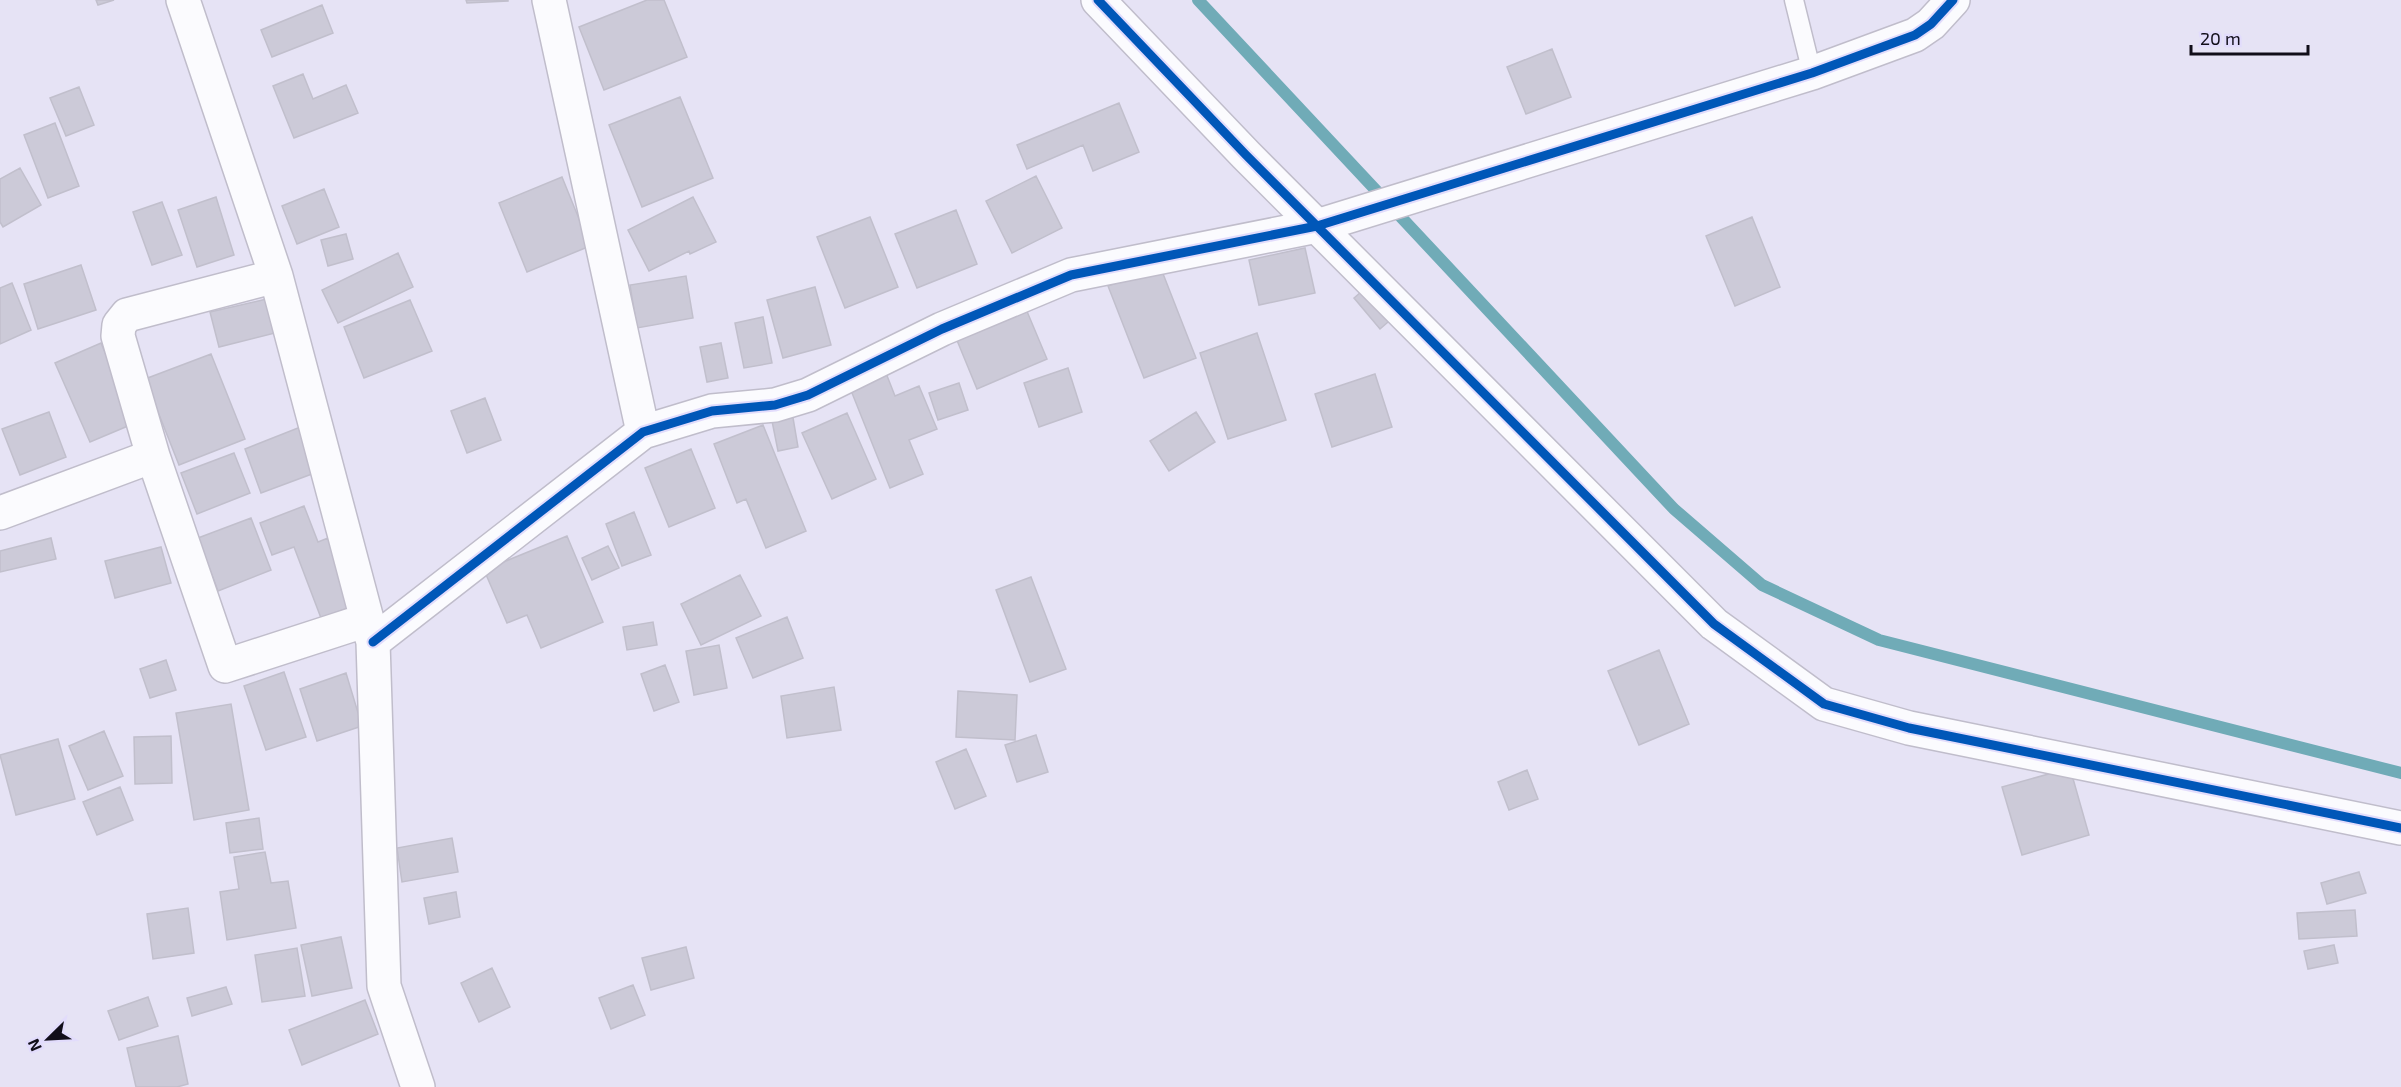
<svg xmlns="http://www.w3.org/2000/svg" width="2401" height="1087" font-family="'Exo 2',sans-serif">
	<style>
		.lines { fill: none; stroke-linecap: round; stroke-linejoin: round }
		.stream { stroke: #70abb7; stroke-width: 12 }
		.building { fill: #cccad8; stroke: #c1bfcc; stroke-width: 1.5 }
		.service-casing { stroke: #c0bdcb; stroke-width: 21 }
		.minor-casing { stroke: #c0bdcb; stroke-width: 36 }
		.tertiary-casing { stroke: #c0bdcb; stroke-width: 36 }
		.service { stroke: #fbfbfe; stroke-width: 18 }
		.minor { stroke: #fbfbfe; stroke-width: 33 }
		.tertiary { stroke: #fbfbfe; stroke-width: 33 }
		.cycleway-casing { stroke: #e2dcfc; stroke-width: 13 }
		.cycleway { stroke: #0057b8; stroke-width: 9 }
	</style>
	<rect width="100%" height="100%" fill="#e6e3f5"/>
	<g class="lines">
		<path class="stream" d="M1198 0 1674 509 1762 585 1879 640 2401 773"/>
	</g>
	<path class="building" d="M96 0H114L98 5Z
		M466 0H508V1L467 3Z
		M647 0H664L687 57 604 90 579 27Z
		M322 5 333 33 272 57 261 30Z
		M1552 49 1571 97 1526 114 1507 67Z
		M303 74 313 99 346 85 358 113 294 138 273 86Z
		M79 87 94 125 66 136 50 98Z
		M680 97 713 178 642 207 609 125Z
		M1119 103 1139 152 1093 171 1083 145 1027 169 1017 145Z
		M55 123 79 186 48 198 24 135Z
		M20 168 41 205 3 227 0 222V179Z
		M1036 176 1062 228 1012 253 986 201Z
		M562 177 590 246 527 272 499 203Z
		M324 189 339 227 297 244 282 206Z
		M216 197 234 255 197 267 178 210Z
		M693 197 716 242 690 254 689 251 649 271 628 230Z
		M162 202 182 255 152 265 133 212Z
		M956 210 977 264 917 288 895 234Z
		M870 217 898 287 845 308 817 237Z
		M1752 217 1780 287 1735 306 1706 236Z
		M346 234 353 259 328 266 321 240Z
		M1305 248 1315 293 1259 305 1249 260Z
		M398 253 413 287 338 323 322 290Z
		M81 265 96 310 38 329 24 284Z
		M1160 266 1196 358 1144 378 1108 286Z
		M686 276 693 318 637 328 630 285Z
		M12 283 31 330 0 344V288Z
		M1369 285 1395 316 1380 329 1354 298Z
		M815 287 831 345 783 358 767 300Z
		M271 298 279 332 219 347 210 312Z
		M410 300 432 351 364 378 344 327Z
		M1026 309 1047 359 977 389 956 338Z
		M763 317 772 363 744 368 735 323Z
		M1257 333 1286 420 1228 439 1200 353Z
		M101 343 135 423 90 442 55 363Z
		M721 343 728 378 707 382 700 347Z
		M211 354 245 439 179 465 145 379Z
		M884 368 895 396 919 386 937 429 909 440 923 474 890 488 848 383Z
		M1068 368 1082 412 1039 427 1024 383Z
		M1375 374 1392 427 1332 447 1315 394Z
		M959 383 968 410 938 420 929 393Z
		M485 398 501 440 467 453 451 411Z
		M49 412 66 457 20 475 2 429Z
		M792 412 798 447 778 451 771 416Z
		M1196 412 1215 442 1169 471 1150 441Z
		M847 413 876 479 832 499 802 433Z
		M763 425 806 531 766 548 746 499 737 503 714 444Z
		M303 426 320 471 261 493 245 449Z
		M691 449 715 508 669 527 645 468Z
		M234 453 250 493 197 514 181 473Z
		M304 506 318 542 328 538 353 606 321 618 294 547 272 555 260 523Z
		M634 512 651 555 622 566 606 524Z
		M251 518 271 570 218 591 198 538Z
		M567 536 603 622 541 648 527 615 507 623 484 570Z
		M51 538 56 559 0 572V551Z
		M608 546 619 568 592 580 582 558Z
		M161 547 171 583 115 598 105 561Z
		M740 575 761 616 701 645 681 604Z
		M1031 577 1066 669 1030 682 996 590Z
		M787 617 803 658 753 678 736 638Z
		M653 622 657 645 627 650 623 627Z
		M719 645 727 688 694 695 686 651Z
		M1659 650 1689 724 1639 745 1608 671Z
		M166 660 176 690 150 698 140 669Z
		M665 665 679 702 654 711 641 674Z
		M284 672 306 737 266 750 244 686Z
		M346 673 362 726 317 741 300 689Z
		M834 687 841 730 787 738 781 696Z
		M958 691 1017 695 1015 740 956 737Z
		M231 704 249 810 194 820 176 713Z
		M104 731 123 776 88 790 69 746Z
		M1036 735 1048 772 1017 782 1005 745Z
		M171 736 172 783 135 784 134 737Z
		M58 739 75 799 16 815 0 755Z
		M966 749 986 796 955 809 936 762Z
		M2070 768 2089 835 2022 855 2002 787Z
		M1527 770 1538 799 1509 810 1498 782Z
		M120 787 133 820 97 835 83 802Z
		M259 818 263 849 230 853 226 823Z
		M452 838 458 872 402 882 397 848Z
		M265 852 271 883 288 881 296 928 227 940 220 892 239 889 234 857Z
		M2359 872 2366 893 2327 904 2321 883Z
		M456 892 460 917 429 924 424 898Z
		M188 908 194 953 153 959 147 914Z
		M2355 910 2357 936 2299 939 2297 913Z
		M341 937 352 988 312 996 301 945Z
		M2334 945 2338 963 2308 969 2304 951Z
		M686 947 694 978 651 990 642 958Z
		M297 948 305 996 262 1002 255 955Z
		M492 968 510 1007 479 1022 461 983Z
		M633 985 645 1015 611 1029 599 998Z
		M226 987 232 1004 192 1016 187 998Z
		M148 997 158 1026 119 1040 108 1011Z
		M365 1000 378 1034 302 1065 289 1030Z
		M178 1036 188 1084 177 1087H136L127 1048Z"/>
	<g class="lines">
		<g class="service-casing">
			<path id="service" d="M1794 0 1812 73"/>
		</g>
		<g class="minor-casing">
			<path id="minor" d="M183 0 276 276 373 642 384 986 418 1087
				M549 0 643 432
				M276 276 127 315 119 325 118 336 153 456 225 666 367 620
				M0 513 153 456
				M373 642 643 432 712 411 775 405 808 395 942 329 1071 275 1317 226 1812 73 1915 35 1931 24 1953 0"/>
		</g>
		<g class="tertiary-casing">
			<path id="tertiary" d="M1098 0 1246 155 1714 624 1824 704 1909 728 2401 828"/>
		</g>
		<use href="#service" class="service"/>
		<use href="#minor" class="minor"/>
		<use href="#tertiary" class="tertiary"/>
		<g class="cycleway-casing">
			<path id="cycleway" d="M1098 0 1246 155 1714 624 1824 704 1909 728 2401 828
				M373 642 643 432 712 411 775 405 808 395 942 329 1071 275 1317 226 1812 73 1915 35 1931 24 1953 0"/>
		</g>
		<use href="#cycleway" class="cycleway"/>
	</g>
	<g transform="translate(48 1039) rotate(246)" stroke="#e2dcfc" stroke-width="4.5" paint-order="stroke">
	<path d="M0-4.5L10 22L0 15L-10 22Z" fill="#110e19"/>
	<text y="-9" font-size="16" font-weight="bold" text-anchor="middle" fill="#110e19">N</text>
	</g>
	<path d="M2191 45v9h117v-9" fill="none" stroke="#110e19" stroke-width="3"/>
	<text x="2200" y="45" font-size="18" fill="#110e19" stroke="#e2dcfc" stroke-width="4.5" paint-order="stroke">20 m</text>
</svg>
